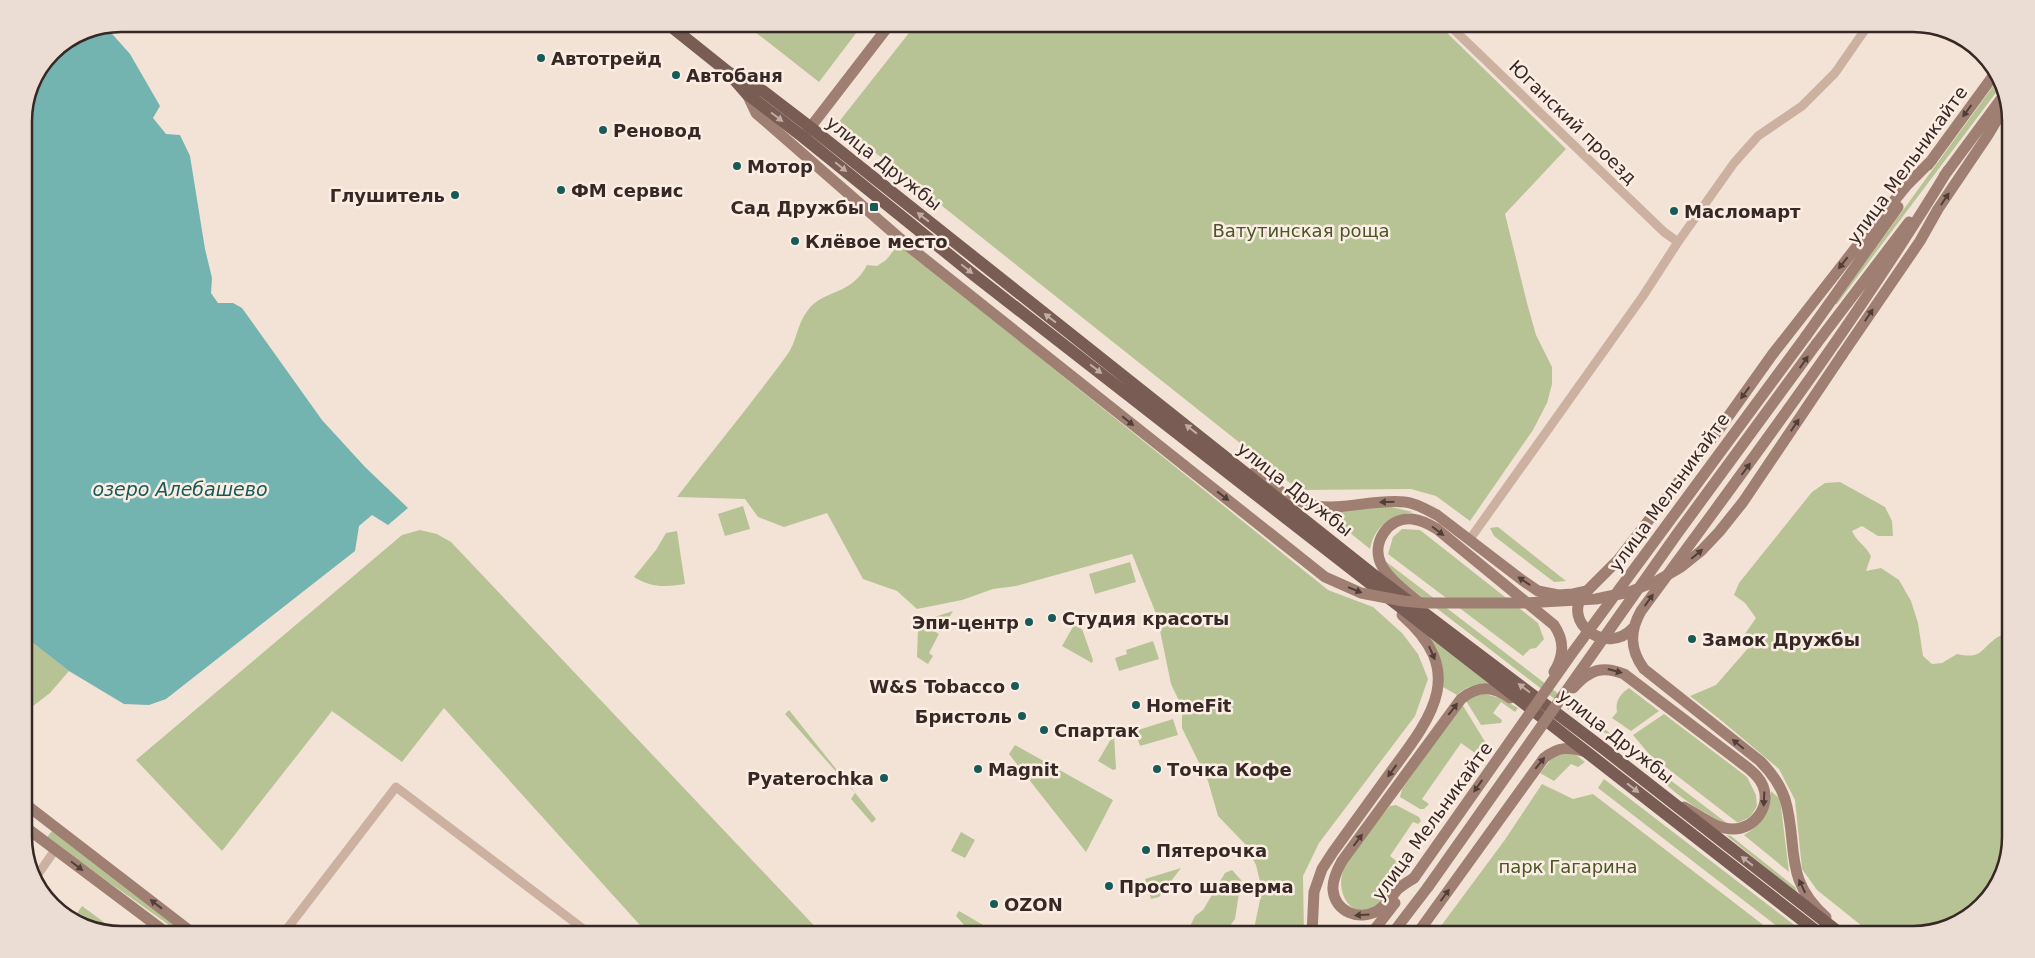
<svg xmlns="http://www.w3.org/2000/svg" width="2035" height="958" font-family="'DejaVu Sans',sans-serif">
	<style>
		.green { fill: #b8c395 }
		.water { fill: #73b3b0 }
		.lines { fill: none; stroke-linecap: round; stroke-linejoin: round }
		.minor { stroke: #ccb1a1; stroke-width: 9 }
		.secondary { stroke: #a07f73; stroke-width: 11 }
		.primary { stroke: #795d54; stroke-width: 12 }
		.secondary-bridge { stroke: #a07f73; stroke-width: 11 }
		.oneway { fill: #503e38 }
		.oneway2 { fill: #c0aca3 }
		.poi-dot { fill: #175b59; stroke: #fbede3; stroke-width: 2 }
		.labels { text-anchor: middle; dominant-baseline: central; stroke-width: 5; stroke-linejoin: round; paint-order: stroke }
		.poi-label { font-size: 18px; font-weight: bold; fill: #362925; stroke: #fbede3; text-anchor: start }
		.street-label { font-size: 18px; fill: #362925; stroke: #fbede3 }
		.park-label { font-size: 18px; fill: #495626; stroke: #fbede3 }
		.water-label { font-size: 19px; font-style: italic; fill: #175b59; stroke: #fbede3 }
		.rim { fill: none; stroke: #362925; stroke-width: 2.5 }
	</style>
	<rect width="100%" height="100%" fill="#f3e3d6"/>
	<path class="green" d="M745 24H863L819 82Z
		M916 24H1438L1566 149 1505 214 1527 303 1536 335 1552 367V384L1547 403 1533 430 1470 521 1436 496 1411 489 1299 490 838 123Z
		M1999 78 2001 86 1837 304H1835Z
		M899 244 1328 590 1373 607 1402 633 1418 654 1428 679 1415 716 1319 843 1303 876 1304 934H1253L1262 890 1256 865 1245 844 1218 816 1208 781 1182 728V707L1171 684 1157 616 1132 554 1016 586 993 589 962 600 917 609 897 591 863 579 827 513 784 527 758 517 745 499 677 497C713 450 752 403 787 355 797 342 797 323 808 310 824 289 851 296 867 265L877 266 886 260Z
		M1840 482 1885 507 1892 521 1893 536H1878L1862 526 1852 531C1856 541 1866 546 1871 556L1866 571 1881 568 1899 580 1911 601 1918 623 1923 656 1932 664 1942 663 1957 654C1982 659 1979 651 1996 638 2001 635 2006 633 2011 630V836L2001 879 1967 918 1913 934H1872L1817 890 1802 869 1795 800 1779 769 1722 721 1690 696 1716 685 1750 646 1742 638 1756 618 1745 603 1734 595 1739 583 1812 492 1825 483Z
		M743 506 750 529 725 536 718 514Z
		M1387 506 1413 512C1390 517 1375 525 1370 549L1323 511Z
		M1498 527 1566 581 1554 582 1494 536 1490 528Z
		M1402 529 1420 530 1538 623 1544 639 1536 648 1530 649 1523 656 1388 554 1393 537Z
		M420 530 437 534 451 542 822 934H648L444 708 402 762 332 711 222 851 136 760 402 535Z
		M677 531 685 584C666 587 651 588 634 577L656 550 666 533Z
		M1384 560 1611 734 1610 735 1591 727 1396 577Z
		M1130 562 1136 582 1095 594 1089 574Z
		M953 611 940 632 922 621Z
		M921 623 939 634 929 653 933 656 928 664 917 657 918 628Z
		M1074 625 1082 629 1093 660 1092 663 1062 646Z
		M1428 635 1492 684C1479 683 1467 685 1457 695L1443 687C1444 667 1439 651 1428 635Z
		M24 636 69 671 50 693 24 713Z
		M1153 641 1159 659 1119 671 1115 658 1127 654 1126 650Z
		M1629 688 1659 711 1631 731 1612 718 1617 712C1615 701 1620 694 1629 688Z
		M1485 694 1500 698 1518 708 1515 712 1501 702 1493 713 1502 720 1501 723 1481 725 1466 701 1477 695Z
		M1462 704 1487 745 1479 756 1461 743 1422 799 1429 804 1424 809H1420L1400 797 1402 789Z
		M789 710 876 819 872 823 851 799 855 793 785 714Z
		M1664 714 1747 777 1756 795 1757 806 1750 817 1738 823 1649 754 1633 735Z
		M1173 719 1178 735 1140 746 1135 731Z
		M1114 734 1116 769 1113 770 1098 761Z
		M1015 745 1113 800 1086 852 1009 754Z
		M1567 753 1576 755 1585 762 1578 767 1571 764 1554 781 1540 773 1553 757Z
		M1640 757 1728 824C1699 814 1660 782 1639 758Z
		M1604 779 1806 934H1787L1598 788Z
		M1542 784 1573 799 1593 794 1775 934H1435L1504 841Z
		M1771 791 1780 799 1789 872 1744 835C1762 825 1768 811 1771 791Z
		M1396 805 1419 817 1421 821 1418 824 1413 822 1390 856 1408 870C1398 882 1389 899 1375 907 1353 921 1337 895 1342 875 1347 855 1376 823 1390 806Z
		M52 831 187 934H181C137 901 91 871 47 837Z
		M961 832 975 840 965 858 951 851Z
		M1726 835 1731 836 1795 887 1798 894Z
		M1181 868 1159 897 1151 899 1145 879Z
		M1232 870 1241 880 1235 919 1224 934H1193L1189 928 1195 916 1203 910 1225 873Z
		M82 906 120 934 79 924 73 919Z
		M959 911 997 933 996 934H972L956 916Z"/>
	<path class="water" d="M106 27 130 54 160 106 153 118 166 134 180 135 190 156 205 249 212 278 211 293 218 303H233L242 308 322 420 365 467 408 508 388 525 372 515 359 526 355 551 166 699 149 705 124 704 69 671 24 636V116L31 84 53 52 85 31Z"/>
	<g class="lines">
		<path class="minor" d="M1448 24 1664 232 1678 242
			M1470 539 1643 296 1678 242 1734 163 1758 136 1802 106 1835 73 1869 24
			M36 877 55 850
			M283 934 396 787 590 934"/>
		<path class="secondary" d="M747 94 756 113 912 249 1185 466
			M806 133 890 24
			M1928 165 1996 72
			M1944 176 2004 95
			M1806 336 1898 207
			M1817 343 1909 222
			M1842 355 1920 241 1938 209 1988 135 2007 103
			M1254 473C1272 486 1290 500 1312 505 1342 512 1374 498 1405 502 1416 503 1427 510 1437 515L1522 580 1538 591 1558 595 1573 594 1587 591 1618 560 1720 428 1772 355 1858 245 1907 185 1932 160
			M1584 594C1561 621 1606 657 1633 628
			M1420 603C1407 592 1389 580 1381 564 1371 543 1388 517 1412 519 1421 520 1429 524 1437 529L1554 625C1565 641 1564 656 1554 672
			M1573 688C1589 670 1602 665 1624 674L1748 768C1754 773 1760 778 1763 786 1771 806 1755 829 1733 829 1716 829 1699 815 1684 807
			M24 803 194 934
			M24 826 168 934
			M1414 878C1409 881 1403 885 1398 889 1391 897 1386 906 1377 911 1359 921 1335 912 1333 890 1332 880 1337 870 1342 861L1461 699C1478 685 1493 686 1510 698
			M1826 917C1782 878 1799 846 1785 799 1780 784 1771 772 1760 761L1644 669C1630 650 1629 632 1641 611 1747 466 1855 323 1948 170
			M1312 934 1314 892 1322 869 1333 852C1353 824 1373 797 1393 769 1434 714 1466 671 1402 615
			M1371 934 1395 903
			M1392 934 1428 887
			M1417 934 1544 758C1559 746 1569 747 1586 752"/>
		<path class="primary" d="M668 24 728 72 763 91 810 127 1370 572 1604 749 1841 934
			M733 78 747 94 803 137 974 275 1820 934"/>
		<path class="secondary-bridge" d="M1185 466 1325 577 1361 593 1403 601 1425 603H1522L1596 599 1629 592 1657 581 1681 567 1701 551 1719 532 1743 502 1842 355
			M1414 878 1570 656 1806 336
			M1428 887 1677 534 1817 343"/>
	</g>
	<defs><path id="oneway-solid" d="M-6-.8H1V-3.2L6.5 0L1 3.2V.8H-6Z" transform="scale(1.25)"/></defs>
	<g class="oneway">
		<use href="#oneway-solid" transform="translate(1967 111) rotate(126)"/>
		<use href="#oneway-solid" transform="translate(1945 199) rotate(-56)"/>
		<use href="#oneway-solid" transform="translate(1843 263) rotate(128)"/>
		<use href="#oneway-solid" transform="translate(1869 315) rotate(-56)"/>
		<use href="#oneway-solid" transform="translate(1804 362) rotate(-55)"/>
		<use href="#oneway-solid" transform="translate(1745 393) rotate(126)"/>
		<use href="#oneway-solid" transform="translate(1128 421) rotate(39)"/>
		<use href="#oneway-solid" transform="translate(1795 425) rotate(-56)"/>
		<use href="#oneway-solid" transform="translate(1746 469) rotate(-53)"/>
		<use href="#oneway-solid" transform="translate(1223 496) rotate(38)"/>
		<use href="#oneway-solid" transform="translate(1387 502) rotate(178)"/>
		<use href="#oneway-solid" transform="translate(1438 531) rotate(37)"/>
		<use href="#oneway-solid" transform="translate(1697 554) rotate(-40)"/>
		<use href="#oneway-solid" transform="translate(1524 581) rotate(-146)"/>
		<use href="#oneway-solid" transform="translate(1355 590) rotate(22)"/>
		<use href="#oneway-solid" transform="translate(1649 600) rotate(-54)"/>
		<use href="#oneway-solid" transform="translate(1432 653) rotate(66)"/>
		<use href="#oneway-solid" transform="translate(1615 671) rotate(15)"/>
		<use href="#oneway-solid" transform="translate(1453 709) rotate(-52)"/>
		<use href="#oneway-solid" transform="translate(1738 744) rotate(-141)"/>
		<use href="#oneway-solid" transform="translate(1540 763) rotate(-51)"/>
		<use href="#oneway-solid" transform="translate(1392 771) rotate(126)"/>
		<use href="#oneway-solid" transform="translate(1478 786) rotate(125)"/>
		<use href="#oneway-solid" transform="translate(1764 799) rotate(93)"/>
		<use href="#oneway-solid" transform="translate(1358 840) rotate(-53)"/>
		<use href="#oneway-solid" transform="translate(77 866) rotate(37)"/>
		<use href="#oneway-solid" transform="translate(1802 886) rotate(-115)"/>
		<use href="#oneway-solid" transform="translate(1445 895) rotate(-54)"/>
		<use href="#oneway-solid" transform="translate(156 904) rotate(-142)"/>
		<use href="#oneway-solid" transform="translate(1362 915) rotate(177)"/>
	</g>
	<g class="oneway2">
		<use href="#oneway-solid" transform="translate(777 117) rotate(37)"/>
		<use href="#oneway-solid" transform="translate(841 167) rotate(39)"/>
		<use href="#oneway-solid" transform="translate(923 217) rotate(-142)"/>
		<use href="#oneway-solid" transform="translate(967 269) rotate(39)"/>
		<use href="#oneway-solid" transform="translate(1050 318) rotate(-142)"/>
		<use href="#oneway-solid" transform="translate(1096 369) rotate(38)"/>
		<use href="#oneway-solid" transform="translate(1191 429) rotate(-142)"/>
		<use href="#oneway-solid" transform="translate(1524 688) rotate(-143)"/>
		<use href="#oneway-solid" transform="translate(1633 788) rotate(38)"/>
		<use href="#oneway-solid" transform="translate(1747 861) rotate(-142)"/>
	</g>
	<g class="poi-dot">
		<circle cx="541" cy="58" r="5"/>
		<circle cx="676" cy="75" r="5"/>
		<circle cx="603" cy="130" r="5"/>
		<circle cx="737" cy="166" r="5"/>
		<circle cx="561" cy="190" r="5"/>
		<circle cx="455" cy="195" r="5"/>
		<rect x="869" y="202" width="10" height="10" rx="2.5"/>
		<circle cx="1674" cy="211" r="5"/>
		<circle cx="795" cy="241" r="5"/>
		<circle cx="1052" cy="618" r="5"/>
		<circle cx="1029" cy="622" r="5"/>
		<circle cx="1692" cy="639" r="5"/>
		<circle cx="1015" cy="686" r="5"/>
		<circle cx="1136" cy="705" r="5"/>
		<circle cx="1022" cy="716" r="5"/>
		<circle cx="1044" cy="730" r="5"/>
		<circle cx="978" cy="769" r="5"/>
		<circle cx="1157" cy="769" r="5"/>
		<circle cx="884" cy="778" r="5"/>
		<circle cx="1146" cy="850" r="5"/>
		<circle cx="1109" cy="886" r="5"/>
		<circle cx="994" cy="904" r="5"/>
	</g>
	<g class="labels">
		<g class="poi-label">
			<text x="551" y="58">Автотрейд</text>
			<text x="686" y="75">Автобаня</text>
			<text x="613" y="130">Реновод</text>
			<text x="747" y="166">Мотор</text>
			<text x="571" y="190">ФМ сервис</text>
			<text x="445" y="195" text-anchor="end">Глушитель</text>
			<text x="864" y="207" text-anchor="end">Сад Дружбы</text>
			<text x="1684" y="211">Масломарт</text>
			<text x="805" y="241">Клёвое место</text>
			<text x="1062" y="618">Студия красоты</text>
			<text x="1019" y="622" text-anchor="end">Эпи-центр</text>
			<text x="1702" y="639">Замок Дружбы</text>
			<text x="1005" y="686" text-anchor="end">W&amp;S Tobacco</text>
			<text x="1146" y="705">HomeFit</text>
			<text x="1012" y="716" text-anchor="end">Бристоль</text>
			<text x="1054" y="730">Спартак</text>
			<text x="988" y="769">Magnit</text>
			<text x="1167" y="769">Точка Кофе</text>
			<text x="874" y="778" text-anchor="end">Pyaterochka</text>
			<text x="1156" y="850">Пятерочка</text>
			<text x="1119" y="886">Просто шаверма</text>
			<text x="1004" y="904">OZON</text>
		</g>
		<g class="street-label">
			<text transform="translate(1573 122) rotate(44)">Юганский проезд</text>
			<text transform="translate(884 163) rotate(38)">улица Дружбы</text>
			<text transform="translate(1907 165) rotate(-54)">улица Мельникайте</text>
			<text transform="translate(1295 489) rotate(38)">улица Дружбы</text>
			<text transform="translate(1669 492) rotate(-54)">улица Мельникайте</text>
			<text transform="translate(1616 736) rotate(38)">улица Дружбы</text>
			<text transform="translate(1432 821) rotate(-54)">улица Мельникайте</text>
		</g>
		<g class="park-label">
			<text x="1301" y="230">Ватутинская роща</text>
			<text x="1568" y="866">парк Гагарина</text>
		</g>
		<g class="water-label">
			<text x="180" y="489">озеро Алебашево</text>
		</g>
	</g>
	<path d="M0 0H2035V958H0ZM121 32H1913A89 89 0 0 1 2002 121V837A89 89 0 0 1 1913 926H121A89 89 0 0 1 32 837V121A89 89 0 0 1 121 32Z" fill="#ebddd4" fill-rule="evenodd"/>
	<path class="rim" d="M121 32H1913A89 89 0 0 1 2002 121V837A89 89 0 0 1 1913 926H121A89 89 0 0 1 32 837V121A89 89 0 0 1 121 32Z"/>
</svg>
